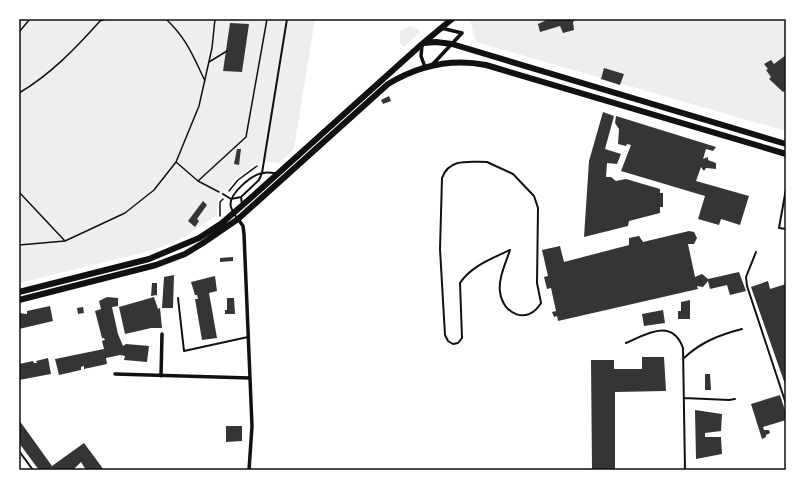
<svg xmlns="http://www.w3.org/2000/svg" width="805" height="489" font-family="Manrope,sans-serif">
	<style>
		.green { fill: #eee }
		.building { fill: #353535 }
		.lines { fill: none; stroke-linecap: round; stroke-linejoin: round }
		.path { stroke: #111; stroke-width: 1.5 }
		.service { stroke: #111; stroke-width: 2 }
		.minor { stroke: #111; stroke-width: 3.5 }
		.primary { stroke: #111; stroke-width: 6 }
		.neatline { fill: none; stroke: #111; stroke-width: 1.5 }
	</style>
	<rect width="100%" height="100%" fill="#fff"/>
	<path class="green" d="M19 19H315L294 149 279 163 264 161 258 163 236 178 218 200 217 215 189 234 170 244 146 252 19 283Z
		M467 19H786V131L476 42 470 20Z
		M410 26 416 28 420 32 404 47 400 43V31Z"/>
	<path class="building" d="M549 19H576L573 22 574 30 563 33 560 26 540 32 538 24Z
		M230 23 249 24 242 72 223 71Z
		M786 55V90L783 92 769 79 771 77 766 70 768 69 764 64 771 60 774 64Z
		M604 68 624 74 620 85 601 79Z
		M389 96 391 101 383 104 381 100Z
		M603 112 614 116 605 149 621 154 617 164 607 163 606 177H611L616 181 626 179 660 189V193H663V207H660V213L629 221 628 226 584 237 589 161Z
		M616 116 716 147 713 151 706 149 703 159 708 157V160L716 163V169L706 168 704 171 701 167 696 181 749 196 740 225 721 219 719 225 698 219 705 196 621 171 631 145 627 144 626 146 618 144 619 129 615 123Z
		M237 149H241L239 165 234 164Z
		M203 201 207 205 197 219 199 221 195 227 188 221Z
		M689 231 694 232 697 238 694 244H688L695 277 702 274 708 279 739 272 746 291 730 295 727 285 710 289 708 281 703 287 697 286 698 289 558 321 557 316 554 317 552 312 556 311 551 288 547 289 544 277 548 276 542 250 560 246 564 262 629 245V238L639 236 643 242Z
		M233 257V261L220 262V258Z
		M174 275 173 308H162L164 277Z
		M215 276 217 291 209 293 217 338 202 340 195 299H198L197 295H195L191 282Z
		M768 281 770 289 786 284V387L751 287Z
		M152 283H157V295L151 296Z
		M107 297 118 298V306L112 307 118 334 123 346 126 344 149 346 147 362 124 360 125 356 120 355 106 358 107 364 84 369V366L81 367V370L59 375 55 359 104 349 102 341 105 340 104 338H102L95 311 101 309 99 301Z
		M154 297 158 309 160 308 162 328H151L125 334 119 307Z
		M227 298H234L235 314H225V310H227Z
		M690 300V319H678V311H681V302Z
		M50 306 53 321 19 329V313L27 314V311Z
		M83 307 84 313 78 314 77 308Z
		M663 310 665 323 644 326 642 314Z
		M642 357H664L666 391 615 392V470H592L591 360H614V369H642Z
		M48 358 51 374 19 380V364L33 361 34 363H37L36 361Z
		M705 374H710L711 390H705Z
		M780 395 786 413V420L763 427 764 430H769L770 433 766 435V437L762 439 751 404Z
		M695 410 722 414 721 431 705 433V437H721L722 454 696 459Z
		M19 420 52 466 84 443 104 470H86L81 462 73 470H39L19 443Z
		M226 426H242V441L226 442Z"/>
	<g class="lines">
		<path class="path" d="M166 19C187 39 193 56 205 81
			M19 32 30 19
			M209 62 227 51
			M19 93C50 75 76 48 100 21L106 19
			M176 162 198 181 219 192
			M198 181 246 137 267 19
			M229 191 238 180 257 166
			M19 192 65 241
			M220 216V202L223 199
			M19 245 65 241 125 213 154 190 176 162 199 106 212 48 215 19"/>
		<path class="service" d="M487 162 513 174 534 196 538 208 537 283 541 303C528 325 503 315 500 292 498 279 506 262 510 250 493 258 471 266 460 283L462 338 458 343 453 344 448 341 445 335 440 249 442 178C449 158 469 162 487 162Z
			M786 189 779 228 786 229
			M223 194 231 199 241 197 242 204
			M241 197 259 180 262 173 287 19
			M237 218C235 215 232 211 231 207 227 195 252 174 263 173 267 172 271 173 275 173
			M756 252 746 277 747 286 786 404
			M178 298 184 351 248 337
			M626 343C647 334 672 318 683 348L685 470
			M684 358C701 342 719 335 742 329
			M684 398 729 400 735 399
			M19 451 33 470"/>
		<path class="minor" d="M441 28 462 33
			M422 45 421 56 425 67
			M432 65 462 33
			M238 219 243 226 244 234 252 426 249 470
			M115 374 250 378
			M161 376 162 334"/>
		<path class="primary" d="M424 43 436 42 452 44 786 144
			M19 292 149 259 199 238 222 223 253 196 422 44 452 19
			M19 300 156 265 185 254 203 243 238 219 388 84C418 66 450 58 486 65L786 154"/>
	</g>
	<rect width="805" height="489" fill="none" stroke="#ffffff" stroke-width="40"/>
	<rect x="20" y="20" width="765" height="449" class="neatline"/>
</svg>
